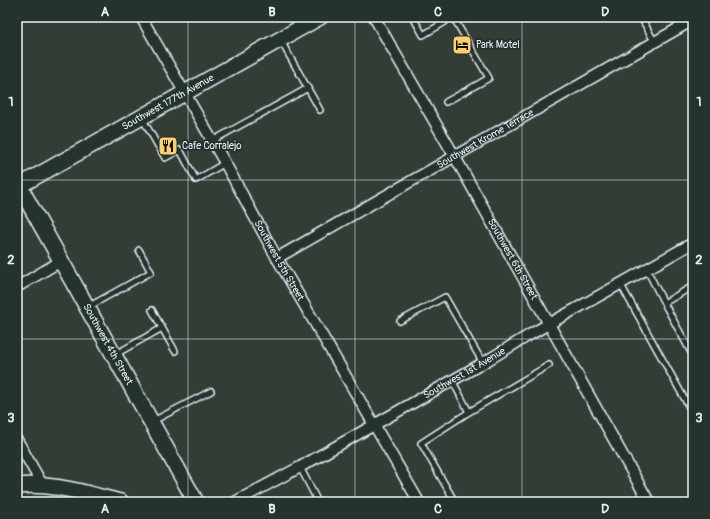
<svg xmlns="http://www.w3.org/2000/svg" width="710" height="519" font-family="Pangolin,sans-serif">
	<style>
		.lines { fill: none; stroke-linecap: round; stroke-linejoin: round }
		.lane-casing { stroke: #e8f1f8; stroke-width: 8 }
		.street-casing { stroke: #e8f1f8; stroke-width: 13 }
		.secondary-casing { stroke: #e8f1f8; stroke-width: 18 }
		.lane { stroke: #26332d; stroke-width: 5 }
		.street { stroke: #26332d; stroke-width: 10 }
		.secondary { stroke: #26332d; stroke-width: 15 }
		.grid { fill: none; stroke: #e8f1f8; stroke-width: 1; stroke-opacity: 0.55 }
		.labels { text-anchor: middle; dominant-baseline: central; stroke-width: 4; stroke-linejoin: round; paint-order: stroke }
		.poi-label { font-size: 10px; fill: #e8f1f8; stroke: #26332d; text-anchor: start }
		.street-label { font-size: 10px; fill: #e8f1f8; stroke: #26332d }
		.neatline { fill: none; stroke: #e8f1f8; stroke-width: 1.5 }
		.grid-label { font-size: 13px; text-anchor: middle; font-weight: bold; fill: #e8f1f8 }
	</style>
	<rect width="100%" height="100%" fill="#343c36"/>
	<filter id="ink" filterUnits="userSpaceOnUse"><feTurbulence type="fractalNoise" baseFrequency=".025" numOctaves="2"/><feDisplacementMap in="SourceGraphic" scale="8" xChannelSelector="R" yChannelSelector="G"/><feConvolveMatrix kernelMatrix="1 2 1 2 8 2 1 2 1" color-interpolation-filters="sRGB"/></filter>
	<g filter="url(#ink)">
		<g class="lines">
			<g class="lane-casing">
				<path id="lane" d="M413 17 423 35 445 22 442 17
					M641 17 655 43
					M281 41 320 110
					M446 102 489 78 453 17
					M142 118 165 158 180 150 196 180 225 163
					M212 141 308 88
					M647 270 664 303 693 286
					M621 285 693 414
					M664 303 693 356
					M88 307 151 272 139 250
					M152 310 175 351
					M400 321 445 297 483 363
					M116 354 162 328
					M452 380 469 412 549 365
					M153 421 211 391
					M300 467 318 502
					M455 502 421 443 469 412"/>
			</g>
			<g class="street-casing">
				<g id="street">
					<path id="s1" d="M141 17 225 163 277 258 419 502"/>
					<path id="s2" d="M374 17 455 157 649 502"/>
					<path id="s3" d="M277 258 693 20"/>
					<path d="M17 287 61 261"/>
					<path d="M17 440 43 486"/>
					<path id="s4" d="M235 502 300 467 483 363 531 334 693 243"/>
				</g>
			</g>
			<g class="secondary-casing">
				<g id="secondary">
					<path id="s5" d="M17 182 196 502"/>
					<path id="s6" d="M17 187 320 17"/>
					<path d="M17 486C52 482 87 494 121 502"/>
				</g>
			</g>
			<use href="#lane" class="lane"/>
			<use href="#street" class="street"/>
			<use href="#secondary" class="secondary"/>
		</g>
	</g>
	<path class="grid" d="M188 17V502M355 17V502M522 17V502M17 180H693M17 339H693"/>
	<defs>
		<g id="hotel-square" transform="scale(1)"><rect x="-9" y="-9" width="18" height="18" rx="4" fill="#ffd166" stroke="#26332d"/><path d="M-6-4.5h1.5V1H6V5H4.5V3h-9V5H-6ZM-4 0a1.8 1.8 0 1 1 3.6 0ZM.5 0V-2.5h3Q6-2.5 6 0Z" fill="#111"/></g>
		<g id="restaurant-square" transform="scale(1)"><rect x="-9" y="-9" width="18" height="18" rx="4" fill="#ffd166" stroke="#26332d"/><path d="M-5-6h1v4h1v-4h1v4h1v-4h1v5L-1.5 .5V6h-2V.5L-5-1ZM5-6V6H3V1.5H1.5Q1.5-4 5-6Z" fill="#111"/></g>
	</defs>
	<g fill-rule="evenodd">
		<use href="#hotel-square" x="462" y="45"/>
		<use href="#restaurant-square" x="168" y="146"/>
	</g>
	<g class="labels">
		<g class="poi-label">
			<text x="476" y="45">Park Motel</text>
			<text x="182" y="146">Cafe Corralejo</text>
		</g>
		<g class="street-label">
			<text stroke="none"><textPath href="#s6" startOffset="173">Southwest 177th Avenue</textPath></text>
			<text stroke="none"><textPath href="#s3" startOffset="240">Southwest Krome Terrace</textPath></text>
			<text stroke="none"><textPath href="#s2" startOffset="279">Southwest 6th Street</textPath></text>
			<text stroke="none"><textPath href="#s1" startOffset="280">Southwest 5th Street</textPath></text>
			<text stroke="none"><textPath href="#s5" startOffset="186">Southwest 4th Street</textPath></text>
			<text stroke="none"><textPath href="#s4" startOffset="263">Southwest 1st Avenue</textPath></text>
		</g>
	</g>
	<rect width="710" height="519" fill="none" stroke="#26332d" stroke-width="44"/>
	<rect x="22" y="22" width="666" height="475" class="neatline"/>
	<g class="grid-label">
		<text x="105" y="16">A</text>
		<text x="272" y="16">B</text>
		<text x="438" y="16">C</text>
		<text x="605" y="16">D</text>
		<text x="11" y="106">1</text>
		<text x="699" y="106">1</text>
		<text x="11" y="264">2</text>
		<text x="699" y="264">2</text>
		<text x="11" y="422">3</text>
		<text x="699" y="422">3</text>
		<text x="105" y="513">A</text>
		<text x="272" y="513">B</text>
		<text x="438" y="513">C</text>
		<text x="605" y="513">D</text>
	</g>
</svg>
